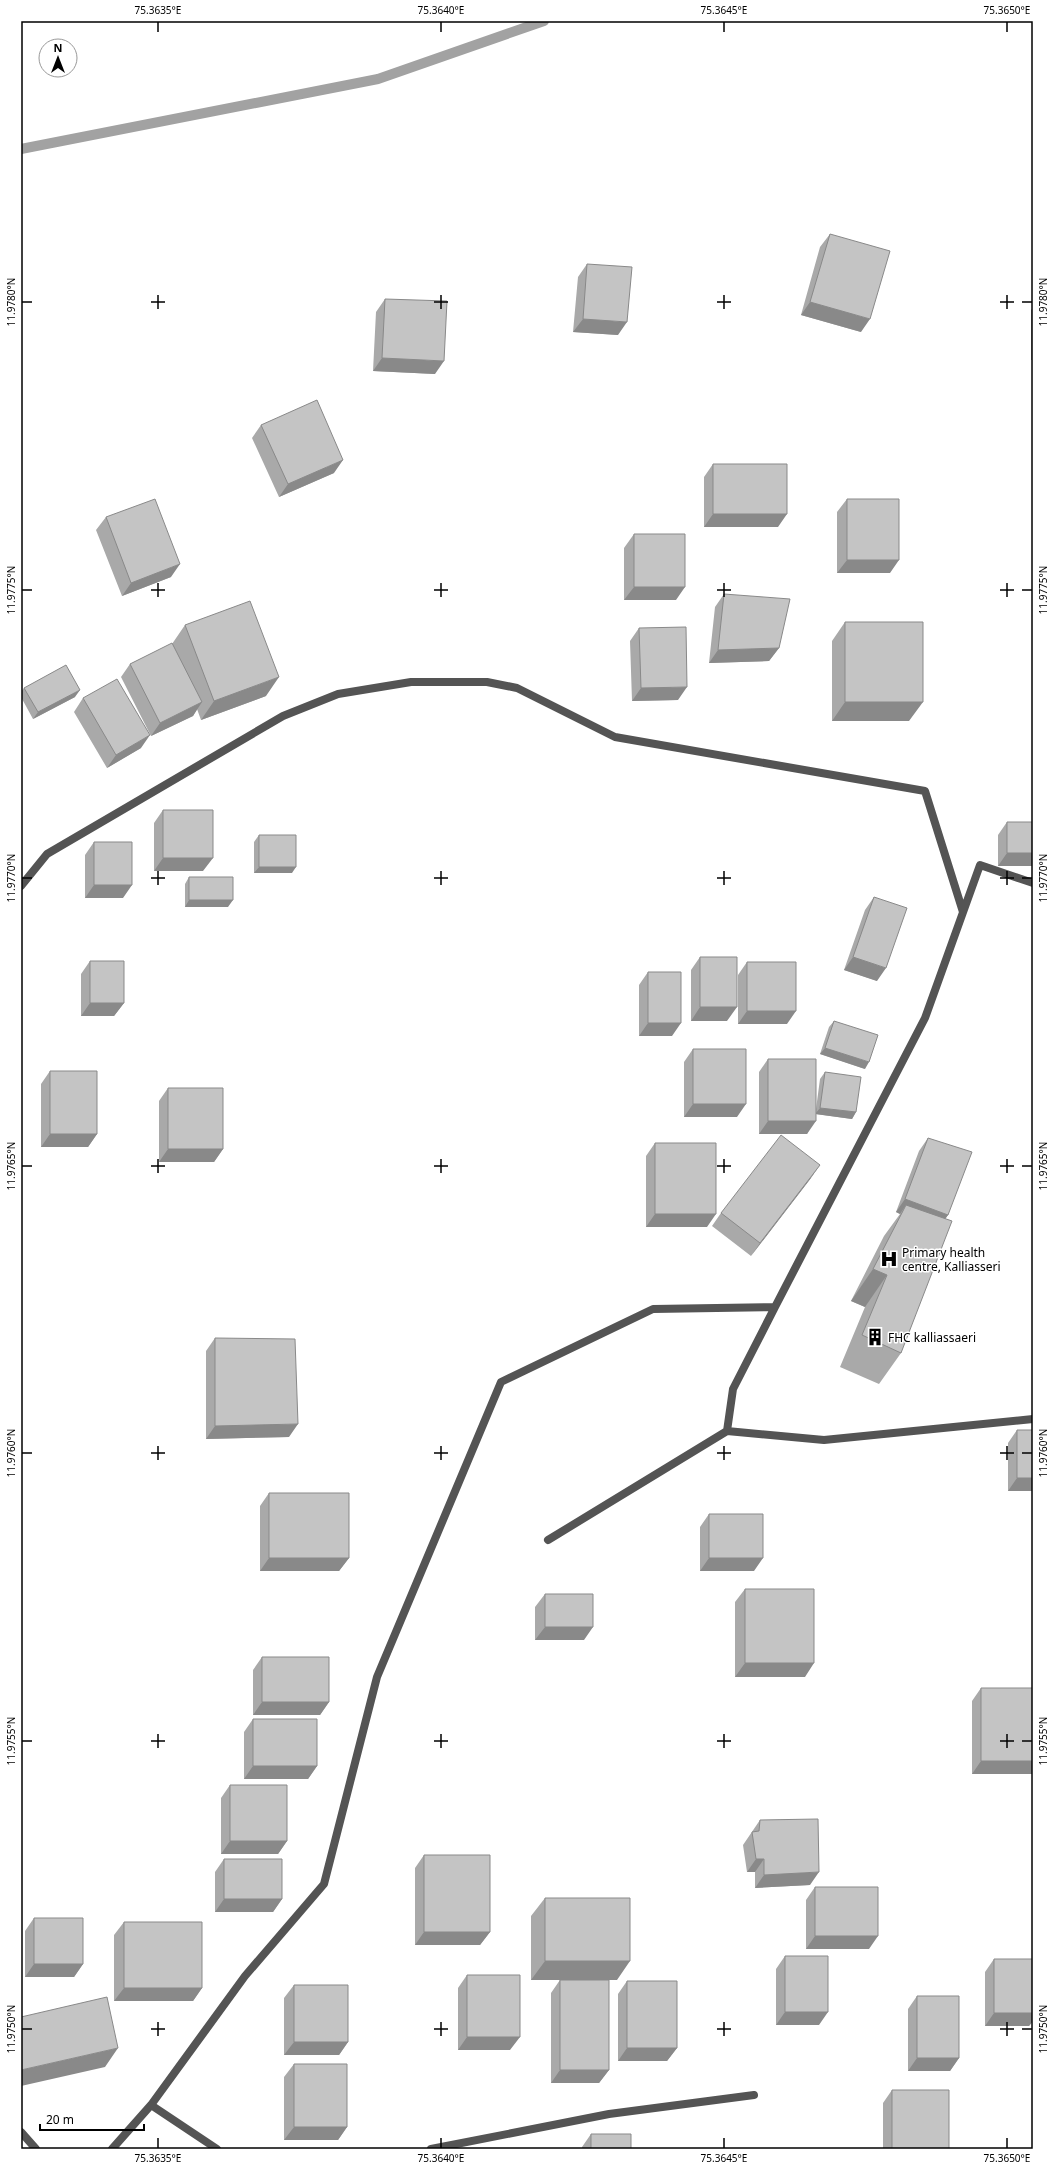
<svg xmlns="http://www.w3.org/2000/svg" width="1054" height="2170" font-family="'Noto Sans',sans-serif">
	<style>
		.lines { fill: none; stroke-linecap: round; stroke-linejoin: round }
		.stream { stroke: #a2a2a2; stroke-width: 10 }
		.minor { stroke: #545454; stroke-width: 8 }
		.wall { fill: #a9a9a9 }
		.shaded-wall { fill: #898989 }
		.building { fill: #c4c4c4; stroke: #898989 }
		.ticks { fill: none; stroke: #000; stroke-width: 1.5 }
		.labels { text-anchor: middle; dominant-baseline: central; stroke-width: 3; stroke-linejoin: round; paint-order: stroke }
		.poi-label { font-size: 12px; fill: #000; stroke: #fff; text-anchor: start }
		.neatline { fill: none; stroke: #000; stroke-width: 1.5 }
		.ticks-label { font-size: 10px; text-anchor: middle; fill: #000 }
	</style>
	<rect width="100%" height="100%" fill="#fff"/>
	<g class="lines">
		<path class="stream" d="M21 149 378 79 544 21"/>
		<path class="minor" d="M21 886 47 854 283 716 338 694 411 682H487L517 688 615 737 925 791 963 912
			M727 1431 733 1389 775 1307
			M548 1540 727 1431 824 1440 1033 1419
			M151 2105 217 2149
			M21 2132 36 2149
			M112 2149 151 2105 245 1976 324 1884 377 1677 501 1382 653 1309 775 1307 925 1018 980 865 1033 883
			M431 2149 609 2114 754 2095"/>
	</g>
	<path class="wall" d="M830 234 861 332 801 315 820 247Z
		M587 264 618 335 573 332 578 277Z
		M385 299 435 374 373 371 376 312Z
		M1033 308V360H1031V310Z
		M261 425 334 473 279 497 252 438Z
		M713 464 778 527H704V477Z
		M847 499 890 573H837V512Z
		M106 517 171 577 122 596 96 530Z
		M634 534 676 600H624V548Z
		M724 594 779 648 769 661 709 663 715 607Z
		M845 622 909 721H832V641Z
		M185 625 266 696 201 720 197 709 193 716 151 736 121 677 130 664 172 644Z
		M639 628 678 700 632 701 630 641Z
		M24 688 75 697 33 719 21 697V692Z
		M83 698 141 748 107 768 74 712Z
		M163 810 203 871H154V823Z
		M1007 822 1033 866H998V835Z
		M259 835 292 873H254V842Z
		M94 842 123 898H85V855Z
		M189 877 228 907H185V884Z
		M874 897 877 981 844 970 865 910Z
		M700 957 727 1021H691V970Z
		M90 961 124 1003 114 1016H81V974Z
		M747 962 787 1024H738V975Z
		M648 972 672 1036H639V985Z
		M834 1021 865 1069 820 1054 829 1027Z
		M693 1049 737 1117H684V1062Z
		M768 1059 816 1109 820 1079 825 1072 856 1112 852 1119 816 1114 807 1134H759V1072Z
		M50 1071 97 1134 88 1147H41V1084Z
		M168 1088 223 1149 214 1162H159V1101Z
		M928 1138 948 1215 945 1219 901 1353 879 1384 840 1367 865 1307 851 1301 884 1236 900 1214 896 1212 919 1151Z
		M655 1143 707 1227H646V1156Z
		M811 1178 751 1256 712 1226 721 1213Z
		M215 1338 289 1437 206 1439V1351Z
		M1017 1430 1033 1491H1008V1443Z
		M269 1493 349 1558 339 1571H260V1506Z
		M709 1514 754 1571H700V1527Z
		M745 1589 805 1677H735V1602Z
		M545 1594 584 1640H535V1607Z
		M262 1657 329 1702 320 1715H253V1670Z
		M981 1688 1033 1774H972V1701Z
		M253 1719 317 1766 308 1779H244V1732Z
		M230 1785 287 1841 278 1854H221V1798Z
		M760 1820 810 1885 755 1888V1872H747L743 1845Z
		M424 1855 490 1932 480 1945H415V1868Z
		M224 1859 282 1899 273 1912H215V1872Z
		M815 1887 869 1949H806V1900Z
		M545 1898 617 1980H531V1916Z
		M34 1918 83 1964 74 1977H25V1931Z
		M124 1922 202 1988 193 2001H114V1935Z
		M785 1956 819 2025H776V1969Z
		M994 1959H1033V2021L1029 2026H985V1972Z
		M467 1975 510 2050H458V1988Z
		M560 1980 609 2070 599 2083H551V1993Z
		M627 1981 677 2048 667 2061H618V1994Z
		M294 1985 348 2042 339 2055H284V1998Z
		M917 1996 959 2058 950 2071H908V2009Z
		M294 2064 347 2127 338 2140H284V2077Z
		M892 2090 949 2149H883V2103Z
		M591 2134 631 2149H582V2147Z"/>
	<path class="shaded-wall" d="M810 302 870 319 861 332 801 315Z
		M583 319 627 322 618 335 573 332Z
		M382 358 444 361 435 374 373 371Z
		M343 460 334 473 279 497 288 484Z
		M713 514H787L778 527H704Z
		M847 560H899L890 573H837Z
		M180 564 171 577 122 596 131 583Z
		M634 587H685L676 600H624Z
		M779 648 769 661 709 663 718 650Z
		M279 677 266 696 201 720 214 701Z
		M687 687 678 700 632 701 641 688Z
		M80 690 75 697 33 719 38 712Z
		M202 702 193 716 151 736 160 723Z
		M845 702H923L909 721H832Z
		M150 735 141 748 107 768 116 755Z
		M1007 853H1033V866H998Z
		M163 858H213L203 871H154Z
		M259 867H296L292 873H254Z
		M94 885H132L123 898H85Z
		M189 900H233L228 907H185Z
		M853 957 886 968 877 981 844 970Z
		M90 1003H124L114 1016H81Z
		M700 1007H737L727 1021H691Z
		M747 1011H796L787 1024H738Z
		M648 1023H681L672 1036H639Z
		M825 1048 869 1062 865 1069 820 1054Z
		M693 1104H746L737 1117H684Z
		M820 1108 856 1112 852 1119 815 1114Z
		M768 1121H816L807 1134H759Z
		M50 1134H97L88 1147H41Z
		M168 1149H223L214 1162H159Z
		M820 1165 811 1178 751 1256 760 1243Z
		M905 1199 948 1215 939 1228 906 1205 900 1214 896 1212Z
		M655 1214H716L707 1227H646Z
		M873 1269 887 1275 865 1307 851 1301Z
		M298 1424 289 1437 206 1439 215 1426Z
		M1017 1478H1033V1491H1008Z
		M269 1558H349L339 1571H260Z
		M709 1558H763L754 1571H700Z
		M545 1627H593L584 1640H535Z
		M745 1663H814L805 1677H735Z
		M262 1702H329L320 1715H253Z
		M981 1761H1033V1774H972Z
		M253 1766H317L308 1779H244Z
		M230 1841H287L278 1854H221Z
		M756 1859H764L755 1872H747Z
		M819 1872 810 1885 755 1888 764 1875Z
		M224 1899H282L273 1912H215Z
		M424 1932H490L480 1945H415Z
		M815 1936H878L869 1949H806Z
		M545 1961H630L617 1980H531Z
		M34 1964H83L74 1977H25Z
		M124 1988H202L193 2001H114Z
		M785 2012H828L819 2025H776Z
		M994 2013H1033V2021L1029 2026H985Z
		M467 2037H520L510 2050H458Z
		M294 2042H348L339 2055H284Z
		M118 2048 105 2067 21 2086V2070Z
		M627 2048H677L667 2061H618Z
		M917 2058H959L950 2071H908Z
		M560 2070H609L599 2083H551Z
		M294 2127H347L338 2140H284Z"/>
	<path class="building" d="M830 234 890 251 870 319 810 302Z
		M587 264 632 267 627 322 583 319Z
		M385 299 447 301 444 361 382 358Z
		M317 400 343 460 288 484 261 425Z
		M713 464H787V514H713Z
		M155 499 180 564 131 583 106 517Z
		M847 499H899V560H847Z
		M634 534H685V587H634Z
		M724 594 790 599 779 648 718 650Z
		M250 601 279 677 214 701 185 625Z
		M845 622H923V702H845Z
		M686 627 687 687 641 688 639 628Z
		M172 643 202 702 160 723 130 664Z
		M66 665 80 690 38 712 24 688Z
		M117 679 150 735 116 755 83 698Z
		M163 810H213V858H163Z
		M1007 822H1033V853H1007Z
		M259 835H296V867H259Z
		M94 842H132V885H94Z
		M189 877H233V900H189Z
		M874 897 907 908 886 968 853 957Z
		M700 957H737V1007H700Z
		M90 961H124V1003H90Z
		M747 962H796V1011H747Z
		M648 972H681V1023H648Z
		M834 1021 878 1035 869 1062 825 1048Z
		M693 1049H746V1104H693Z
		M768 1059H816V1121H768Z
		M50 1071H97V1134H50Z
		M825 1072 861 1077 856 1112 820 1108Z
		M168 1088H223V1149H168Z
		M781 1135 820 1165 760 1243 721 1213Z
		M928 1138 972 1152 948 1215 905 1199Z
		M655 1143H716V1214H655Z
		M906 1205 952 1221 901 1353 862 1335 887 1275 873 1269Z
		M215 1338 295 1339 298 1424 215 1426Z
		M1017 1430H1033V1478H1017Z
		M269 1493H349V1558H269Z
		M709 1514H763V1558H709Z
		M745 1589H814V1663H745Z
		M545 1594H593V1627H545Z
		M262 1657H329V1702H262Z
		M981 1688H1033V1761H981Z
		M253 1719H317V1766H253Z
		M230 1785H287V1841H230Z
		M818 1819 819 1872 764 1875V1859H756L752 1832 759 1831 760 1820Z
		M424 1855H490V1932H424Z
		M224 1859H282V1899H224Z
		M815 1887H878V1936H815Z
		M545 1898H630V1961H545Z
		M34 1918H83V1964H34Z
		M124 1922H202V1988H124Z
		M785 1956H828V2012H785Z
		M994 1959H1033V2013H994Z
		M467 1975H520V2037H467Z
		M560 1980H609V2070H560Z
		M627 1981H677V2048H627Z
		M294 1985H348V2042H294Z
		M917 1996H959V2058H917Z
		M107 1997 118 2048 21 2070V2017Z
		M294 2064H347V2127H294Z
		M892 2090H949V2149H892Z
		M591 2134H631V2149H591Z"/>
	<path class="ticks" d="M158 22V32M441 22V32M724 22V32M1007 22V32M158 295V309M441 295V309M724 295V309M1007 295V309M22 302H32M151 302H165M434 302H448M717 302H731M1000 302H1014M1022 302H1032M158 583V597M441 583V597M724 583V597M1007 583V597M22 590H32M151 590H165M434 590H448M717 590H731M1000 590H1014M1022 590H1032M158 871V885M441 871V885M724 871V885M1007 871V885M22 878H32M151 878H165M434 878H448M717 878H731M1000 878H1014M1022 878H1032M158 1159V1173M441 1159V1173M724 1159V1173M1007 1159V1173M22 1166H32M151 1166H165M434 1166H448M717 1166H731M1000 1166H1014M1022 1166H1032M158 1446V1460M441 1446V1460M724 1446V1460M1007 1446V1460M22 1453H32M151 1453H165M434 1453H448M717 1453H731M1000 1453H1014M1022 1453H1032M158 1734V1748M441 1734V1748M724 1734V1748M1007 1734V1748M22 1741H32M151 1741H165M434 1741H448M717 1741H731M1000 1741H1014M1022 1741H1032M158 2022V2036M441 2022V2036M724 2022V2036M1007 2022V2036M22 2029H32M151 2029H165M434 2029H448M717 2029H731M1000 2029H1014M1022 2029H1032M158 2138V2148M441 2138V2148M724 2138V2148M1007 2138V2148"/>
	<defs>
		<g id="hospital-bare" transform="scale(1.38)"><path d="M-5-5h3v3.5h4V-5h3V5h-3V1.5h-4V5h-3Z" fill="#000" stroke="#fff" stroke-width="2.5" paint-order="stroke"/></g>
		<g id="building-bare" transform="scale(1.38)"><path d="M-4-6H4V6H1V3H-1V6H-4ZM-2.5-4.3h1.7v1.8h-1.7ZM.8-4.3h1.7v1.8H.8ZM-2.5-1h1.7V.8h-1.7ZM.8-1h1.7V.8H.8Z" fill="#000" stroke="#fff" stroke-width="2.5" paint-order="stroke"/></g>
	</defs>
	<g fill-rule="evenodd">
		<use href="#hospital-bare" x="889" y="1259"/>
		<use href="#building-bare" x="875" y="1337"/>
	</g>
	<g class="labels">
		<g class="poi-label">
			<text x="902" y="1252">Primary health<tspan x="902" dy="14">centre, Kalliasseri</tspan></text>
			<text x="888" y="1337">FHC kalliassaeri</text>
		</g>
	</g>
	<rect width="1054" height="2170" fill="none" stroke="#ffffff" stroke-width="44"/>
	<g transform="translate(58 58)"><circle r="19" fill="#ffffff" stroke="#999999"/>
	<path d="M0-3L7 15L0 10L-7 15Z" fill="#000000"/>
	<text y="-6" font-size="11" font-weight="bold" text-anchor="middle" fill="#000000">N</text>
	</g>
	<path d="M40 2124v6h104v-6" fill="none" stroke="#000000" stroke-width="2"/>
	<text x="46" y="2124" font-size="12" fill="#000000" stroke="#ffffff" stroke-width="3" paint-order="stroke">20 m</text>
	<rect x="22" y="22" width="1010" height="2126" class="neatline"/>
	<g class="ticks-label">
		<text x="158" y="14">75.3635°E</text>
		<text x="441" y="14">75.3640°E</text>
		<text x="724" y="14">75.3645°E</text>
		<text x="1007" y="14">75.3650°E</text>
		<text transform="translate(11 302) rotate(-90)" y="4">11.9780°N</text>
		<text transform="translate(1043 302) rotate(-90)" y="4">11.9780°N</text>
		<text transform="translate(11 590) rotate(-90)" y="4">11.9775°N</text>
		<text transform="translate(1043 590) rotate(-90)" y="4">11.9775°N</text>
		<text transform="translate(11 878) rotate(-90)" y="4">11.9770°N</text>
		<text transform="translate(1043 878) rotate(-90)" y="4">11.9770°N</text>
		<text transform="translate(11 1166) rotate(-90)" y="4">11.9765°N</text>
		<text transform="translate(1043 1166) rotate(-90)" y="4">11.9765°N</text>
		<text transform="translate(11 1453) rotate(-90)" y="4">11.9760°N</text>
		<text transform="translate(1043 1453) rotate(-90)" y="4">11.9760°N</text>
		<text transform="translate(11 1741) rotate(-90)" y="4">11.9755°N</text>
		<text transform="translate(1043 1741) rotate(-90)" y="4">11.9755°N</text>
		<text transform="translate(11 2029) rotate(-90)" y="4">11.9750°N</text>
		<text transform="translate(1043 2029) rotate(-90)" y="4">11.9750°N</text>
		<text x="158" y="2162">75.3635°E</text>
		<text x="441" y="2162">75.3640°E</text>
		<text x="724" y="2162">75.3645°E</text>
		<text x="1007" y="2162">75.3650°E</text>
	</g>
</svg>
